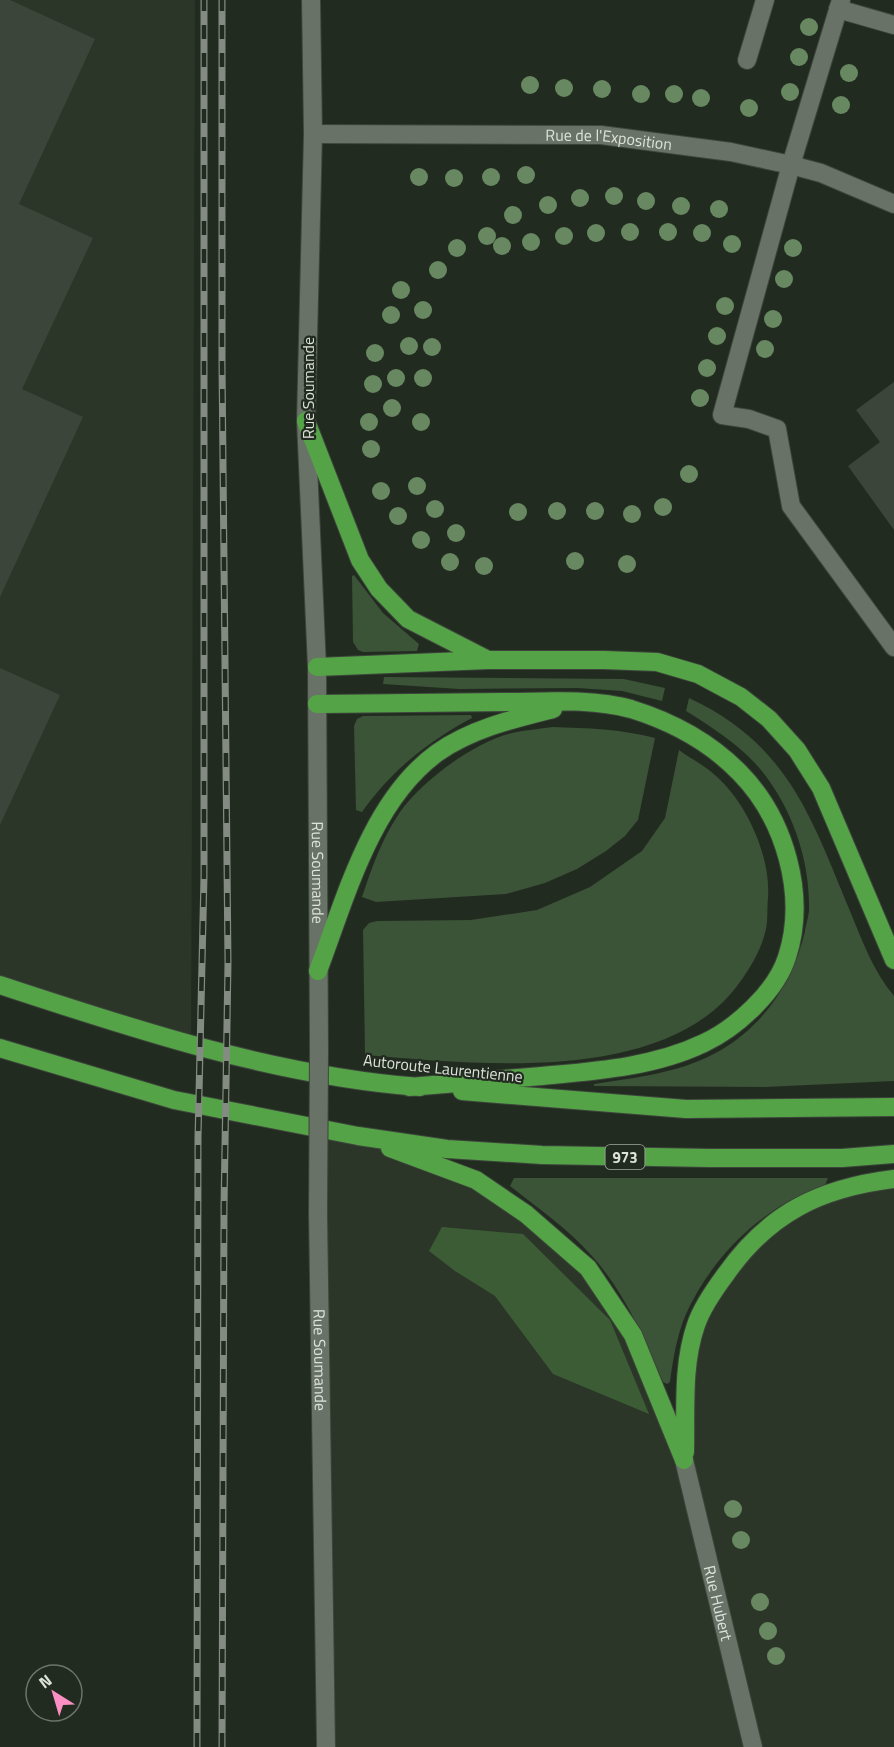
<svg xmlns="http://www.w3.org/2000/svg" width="894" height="1747" font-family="'Titillium Web',sans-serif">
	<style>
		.built { fill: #2b3628 }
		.green { fill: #3b5337 }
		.forest { fill: #3c5c36 }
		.building { fill: #3c453a }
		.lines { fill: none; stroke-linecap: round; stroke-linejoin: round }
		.minor-casing { stroke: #3d453c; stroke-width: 20 }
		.highway-casing { stroke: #3d453c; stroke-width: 20 }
		.minor { stroke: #687266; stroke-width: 18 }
		.highway { stroke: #55a347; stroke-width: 18 }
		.rail-casing { stroke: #848b82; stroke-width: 7 }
		.rail { stroke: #222b20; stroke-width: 4.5; stroke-dasharray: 14; stroke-linecap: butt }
		.minor-bridge-casing { stroke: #3d453c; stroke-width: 20; stroke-linecap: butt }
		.minor-bridge { stroke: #687266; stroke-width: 18 }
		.tree { fill: #678861 }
		.labels { text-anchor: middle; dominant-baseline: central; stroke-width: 4.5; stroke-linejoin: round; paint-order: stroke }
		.shield { fill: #222b20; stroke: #a5aba3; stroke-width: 1.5 }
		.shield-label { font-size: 15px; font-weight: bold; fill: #dde2db }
		.street-label { font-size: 16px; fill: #dde2db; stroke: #222b20 }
	</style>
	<rect width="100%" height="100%" fill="#222b20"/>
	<path class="built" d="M0 0H195L191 1044 0 985Z
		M319 1136H358L476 1180 588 1268 633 1335 684 1458 696 1325 771 1224 894 1179V1747H326Z"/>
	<path class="green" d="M354 575 383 613 419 644 417 651 363 652 358 650 353 642 352 576Z
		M384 677 624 679 665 688 662 701 622 691 577 688 459 689 383 684Z
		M689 698C788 744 811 817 850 911 862 940 873 971 894 996V1081L765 1087 594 1086V1084C638 1077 682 1073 721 1050 765 1024 794 980 805 931 806 924 809 916 809 909 810 860 792 808 761 770 740 745 713 728 686 711Z
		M471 715 472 718C427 742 391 771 362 812L356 810 354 726 357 719 363 716Z
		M553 727C587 728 621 729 655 738L638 820 625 836 606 851 577 869 545 883 506 894 376 902 362 897C372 867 382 838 400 812 422 781 474 742 512 733 525 730 539 729 553 727Z
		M679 750C691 759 706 766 716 776 747 803 771 857 768 898 767 908 768 919 766 929 762 948 751 967 740 982 667 1086 476 1064 365 1055L363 930 369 923 377 921 471 920 537 910 590 887 642 851 665 818Z
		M514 1178H828L825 1185C814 1190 802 1194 791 1200 745 1225 708 1266 686 1314 677 1335 673 1359 670 1382L667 1384 663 1382C644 1338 624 1291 591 1255 568 1229 538 1208 510 1186Z"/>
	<path class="forest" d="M442 1227 523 1234 610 1320 649 1414 553 1374 495 1296 455 1271 429 1251Z"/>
	<path class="building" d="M0 0H10L95 39 19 204 93 238 22 389 83 417 0 597Z
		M894 382V530L848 466 880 442 856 410Z
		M0 668 60 695 0 825Z"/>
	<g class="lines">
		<g class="minor-casing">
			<g id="minor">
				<path id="s1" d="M311 0 313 134 306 421 317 667 319 1051"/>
				<path d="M841 0 791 165 722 415 749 419 777 429 791 506 894 647"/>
				<path d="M838 9 894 25"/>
				<path d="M747 60 765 0"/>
				<path id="s2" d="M313 134 601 135 731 152 791 165 821 173 894 204"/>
				<path id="s3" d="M318 1214 326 1747"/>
				<path id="s4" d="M684 1460 753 1747"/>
			</g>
		</g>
		<g class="highway-casing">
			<path id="highway" d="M306 421 360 560 379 589 408 619 486 659
				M317 667 488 660H604L657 662 698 674 741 697 769 719 797 750 821 788 894 960
				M317 704C379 703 441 703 504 702 545 702 590 698 631 709 673 722 710 742 740 773 785 819 807 895 787 957 776 992 736 1028 704 1043 654 1067 596 1071 542 1076 498 1080 453 1083 409 1087
				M318 971C346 897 371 801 437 753 471 729 513 719 553 709
				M0 985C136 1030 276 1076 420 1087
				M0 1048 174 1100 358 1136 447 1149 542 1155 709 1158H842L894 1154
				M462 1091 686 1109 894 1107
				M390 1148 476 1180 526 1214 588 1268 633 1335 684 1460
				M685 1452C686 1410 682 1365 696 1325 702 1307 714 1290 726 1274 769 1213 820 1188 894 1179"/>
		</g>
		<use href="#minor" class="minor"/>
		<use href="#highway" class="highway"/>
		<g class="rail-casing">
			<path id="rail" d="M197 1747 198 1138 204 876V0
				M222 1747 224 1207 228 963 222 364V0"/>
		</g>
		<use href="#rail" class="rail"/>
		<g class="minor-bridge-casing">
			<path id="minor-bridge" d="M318 1214 319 1051"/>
		</g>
		<use href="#minor-bridge" class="minor-bridge"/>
	</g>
	<g class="tree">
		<circle cx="809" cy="27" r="9"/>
		<circle cx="799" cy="57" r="9"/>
		<circle cx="849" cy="73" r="9"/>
		<circle cx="530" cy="85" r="9"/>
		<circle cx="564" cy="88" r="9"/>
		<circle cx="602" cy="89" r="9"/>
		<circle cx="790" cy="92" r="9"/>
		<circle cx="641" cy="94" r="9"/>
		<circle cx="674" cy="94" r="9"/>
		<circle cx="701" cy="98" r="9"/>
		<circle cx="841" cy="105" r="9"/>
		<circle cx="749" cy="108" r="9"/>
		<circle cx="526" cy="175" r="9"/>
		<circle cx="419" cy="177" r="9"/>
		<circle cx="491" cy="177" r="9"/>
		<circle cx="454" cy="178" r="9"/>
		<circle cx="614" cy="196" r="9"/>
		<circle cx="580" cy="198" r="9"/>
		<circle cx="646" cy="201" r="9"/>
		<circle cx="548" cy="205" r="9"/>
		<circle cx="681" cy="206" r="9"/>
		<circle cx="719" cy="209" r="9"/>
		<circle cx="513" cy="215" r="9"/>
		<circle cx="630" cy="232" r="9"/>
		<circle cx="668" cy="232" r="9"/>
		<circle cx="596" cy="233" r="9"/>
		<circle cx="702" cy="233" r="9"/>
		<circle cx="487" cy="236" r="9"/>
		<circle cx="564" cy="236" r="9"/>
		<circle cx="531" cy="242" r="9"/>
		<circle cx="732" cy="244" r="9"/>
		<circle cx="502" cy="246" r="9"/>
		<circle cx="457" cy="248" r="9"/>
		<circle cx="793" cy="248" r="9"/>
		<circle cx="438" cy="270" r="9"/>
		<circle cx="784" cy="279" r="9"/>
		<circle cx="401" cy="290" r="9"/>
		<circle cx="725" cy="306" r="9"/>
		<circle cx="423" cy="310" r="9"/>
		<circle cx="391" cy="315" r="9"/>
		<circle cx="773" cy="319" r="9"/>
		<circle cx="717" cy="336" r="9"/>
		<circle cx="409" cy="346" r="9"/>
		<circle cx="432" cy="347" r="9"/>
		<circle cx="765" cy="349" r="9"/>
		<circle cx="375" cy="353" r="9"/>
		<circle cx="707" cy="368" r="9"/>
		<circle cx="396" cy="378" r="9"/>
		<circle cx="423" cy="378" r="9"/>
		<circle cx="373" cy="384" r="9"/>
		<circle cx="700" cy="398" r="9"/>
		<circle cx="392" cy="408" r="9"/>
		<circle cx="369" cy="422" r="9"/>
		<circle cx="421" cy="422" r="9"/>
		<circle cx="371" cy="449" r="9"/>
		<circle cx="689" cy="474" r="9"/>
		<circle cx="417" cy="486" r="9"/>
		<circle cx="381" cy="491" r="9"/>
		<circle cx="663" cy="507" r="9"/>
		<circle cx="435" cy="509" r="9"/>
		<circle cx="557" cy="511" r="9"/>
		<circle cx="595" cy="511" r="9"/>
		<circle cx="518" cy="512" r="9"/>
		<circle cx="632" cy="514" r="9"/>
		<circle cx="398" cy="516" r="9"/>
		<circle cx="456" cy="533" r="9"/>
		<circle cx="421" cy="540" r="9"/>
		<circle cx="575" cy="561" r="9"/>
		<circle cx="450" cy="562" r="9"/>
		<circle cx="627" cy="564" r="9"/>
		<circle cx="484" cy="566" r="9"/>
		<circle cx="733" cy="1509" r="9"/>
		<circle cx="741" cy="1540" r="9"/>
		<circle cx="760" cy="1602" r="9"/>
		<circle cx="768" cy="1631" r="9"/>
		<circle cx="776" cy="1656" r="9"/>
	</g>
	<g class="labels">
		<rect class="shield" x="605.5" y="1145" width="39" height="24" rx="4.5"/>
		<g class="shield-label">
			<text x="625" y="1157">973</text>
		</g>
		<g class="street-label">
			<text stroke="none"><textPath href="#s2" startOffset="296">Rue de l'Exposition</textPath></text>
			<text transform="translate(308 388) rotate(-90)">Rue Soumande</text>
			<text stroke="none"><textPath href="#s1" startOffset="873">Rue Soumande</textPath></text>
			<text transform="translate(443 1068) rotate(6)">Autoroute Laurentienne</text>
			<text stroke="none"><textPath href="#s3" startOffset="146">Rue Soumande</textPath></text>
			<text stroke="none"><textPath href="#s4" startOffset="147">Rue Hubert</textPath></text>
		</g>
	</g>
	<g transform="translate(54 1693) rotate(323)"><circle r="28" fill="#222b20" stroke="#6d746b" stroke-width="1.5"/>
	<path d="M0-4.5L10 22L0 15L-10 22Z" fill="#fb8fc3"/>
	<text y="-9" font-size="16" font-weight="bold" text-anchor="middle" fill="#dde2db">N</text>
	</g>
</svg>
